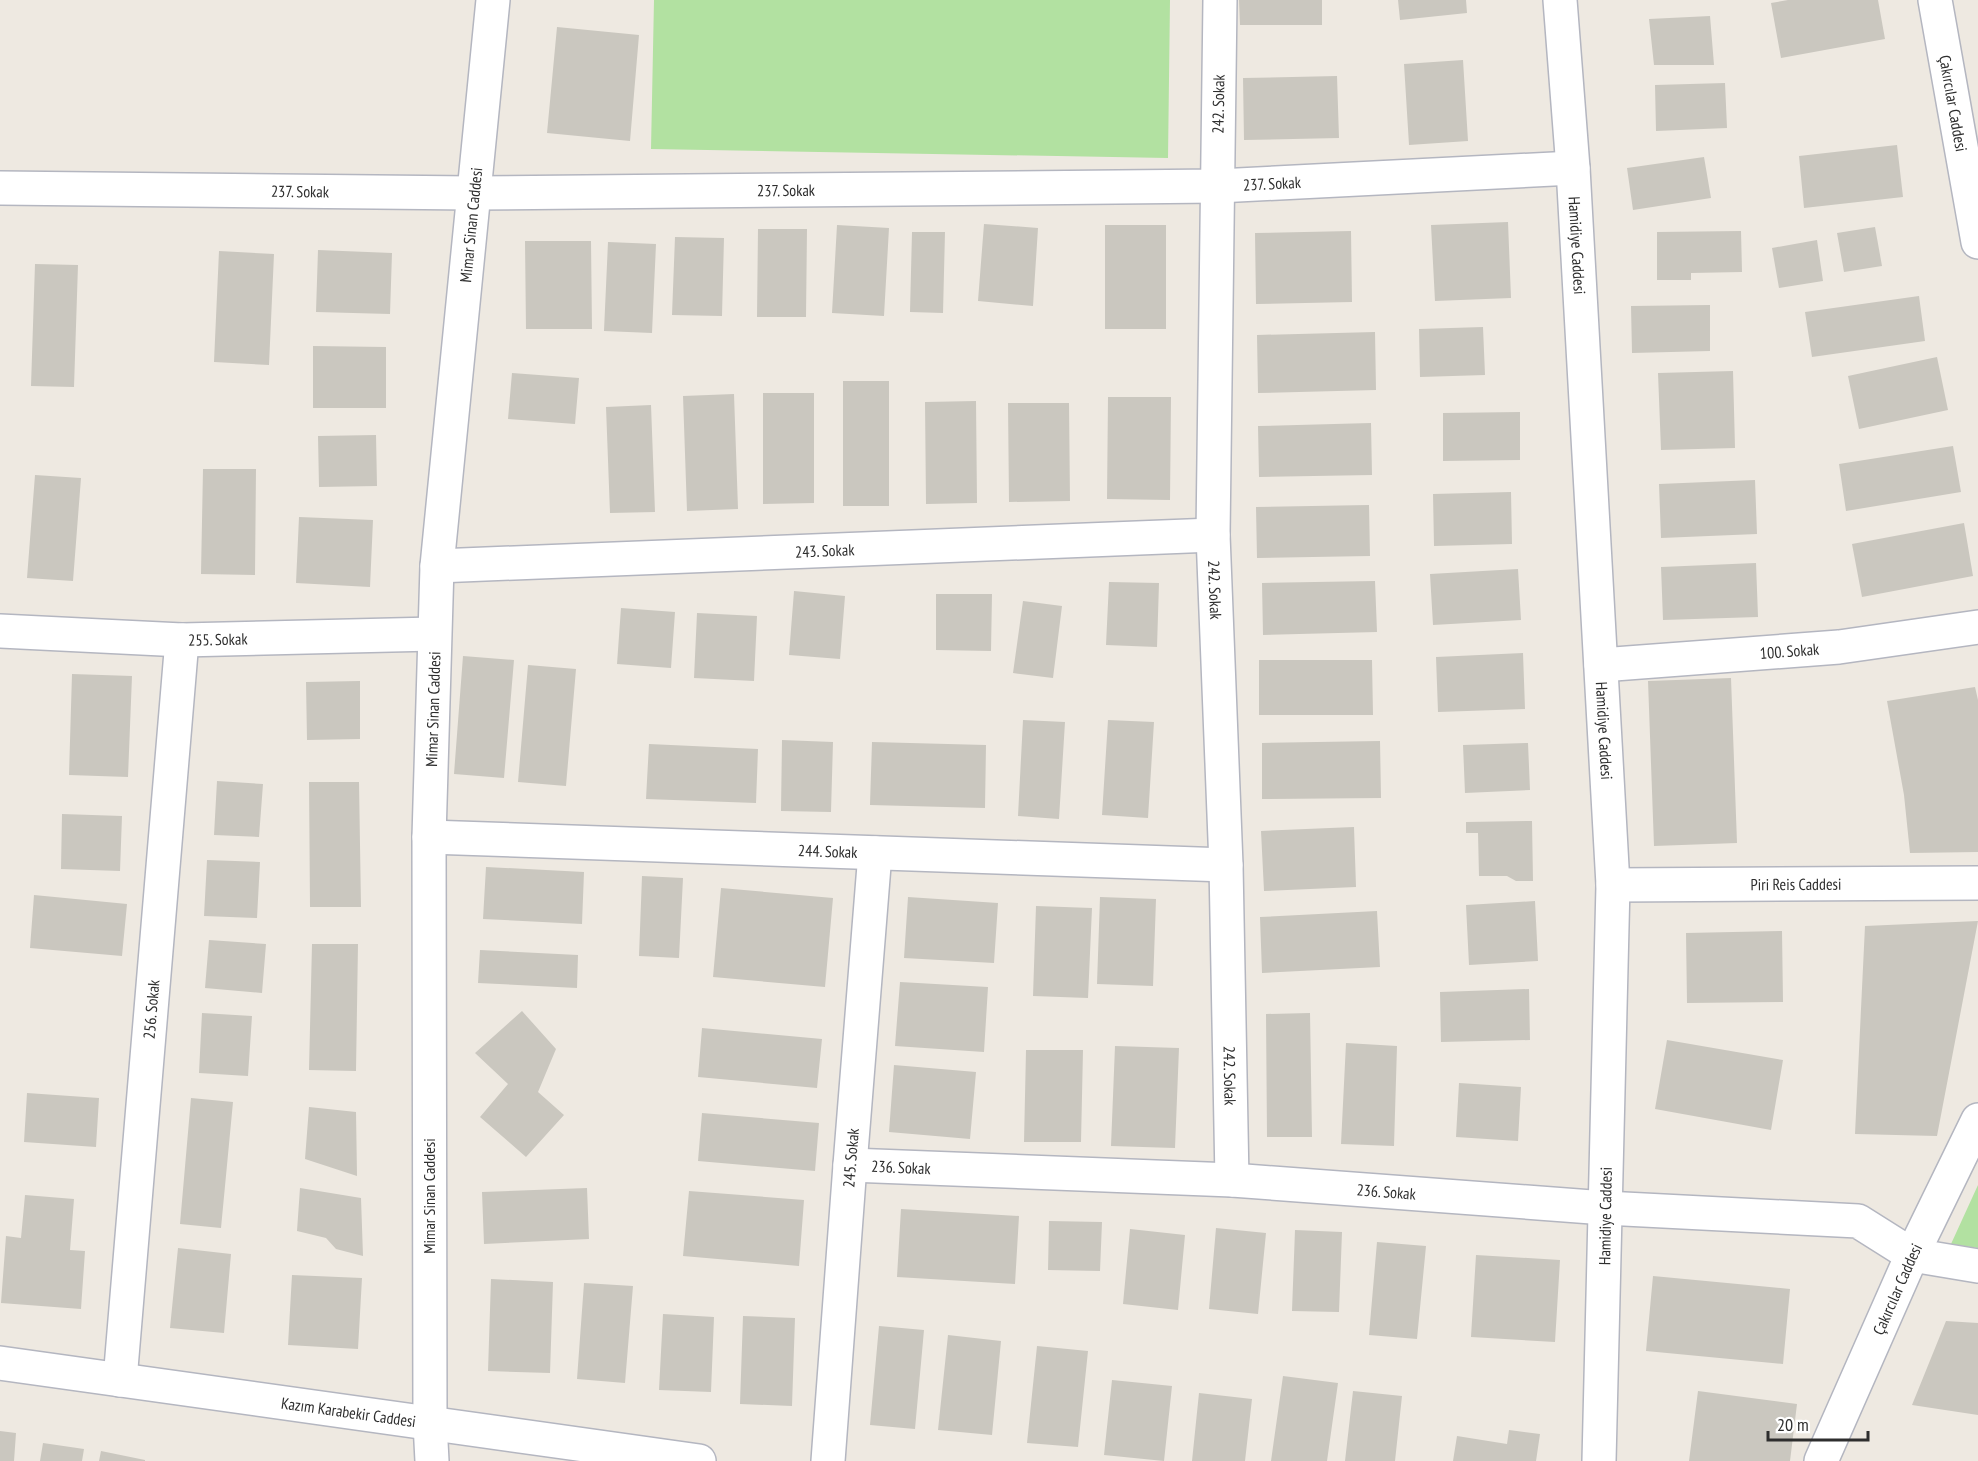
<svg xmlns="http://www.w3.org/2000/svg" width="1978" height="1461" font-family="'PT Sans Narrow',sans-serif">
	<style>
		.green { fill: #b2e1a1 }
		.building { fill: #cac7bf }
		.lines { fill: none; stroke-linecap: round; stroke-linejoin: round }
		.minor-casing { stroke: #b4b6c0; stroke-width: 36 }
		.tertiary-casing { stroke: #b4b6c0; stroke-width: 36 }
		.secondary-casing { stroke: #b4b6c0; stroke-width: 36 }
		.minor { stroke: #fff; stroke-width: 33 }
		.tertiary { stroke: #fff; stroke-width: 33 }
		.secondary { stroke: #fff; stroke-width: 33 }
		.labels { text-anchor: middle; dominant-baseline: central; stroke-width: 4.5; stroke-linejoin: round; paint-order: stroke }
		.street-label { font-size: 16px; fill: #2e2e2e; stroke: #fff }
	</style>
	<rect width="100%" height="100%" fill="#eee9e1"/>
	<path class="green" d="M654 0H1170L1168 158 651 149Z
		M1978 1185V1248L1951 1244Z"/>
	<path class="building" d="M1239 0H1322V25H1240Z
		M1398 0H1466L1467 13 1400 20Z
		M1788 0H1878L1885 39 1781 58 1771 3Z
		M1710 16 1714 65H1654L1649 19Z
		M557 27 639 35 630 141 547 133Z
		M1463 60 1468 141 1409 145 1404 64Z
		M1337 76 1339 138 1244 140 1243 78Z
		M1725 83 1727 128 1656 131 1655 85Z
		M1897 145 1903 197 1804 208 1799 156Z
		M1704 157 1711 198 1633 210 1627 168Z
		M1508 222 1511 298 1435 301 1431 225Z
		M984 224 1038 228 1033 306 978 301Z
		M837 225 889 228 884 316 832 313Z
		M1105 225H1166V329H1105Z
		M1875 227 1882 266 1844 272 1837 233Z
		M758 229H807L806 317H757Z
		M1351 231 1352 302 1256 304 1255 233Z
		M1741 231 1742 272 1691 273V280H1657V232Z
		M912 232H945L943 313 910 312Z
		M675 237 724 238 722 316 672 315Z
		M1817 240 1823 281 1779 288 1772 248Z
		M525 241H591L592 329H526Z
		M608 242 656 244 652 333 604 331Z
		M318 250 392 253 390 314 316 312Z
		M219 251 274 254 269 365 214 362Z
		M35 264 78 265 74 387 31 386Z
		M1919 296 1925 341 1812 357 1805 312Z
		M1710 305V351L1632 353 1631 306Z
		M1483 327 1485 375 1420 377 1419 329Z
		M1375 332 1376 390 1258 393 1257 335Z
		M313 346 386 347V408H313Z
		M1937 357 1948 410 1859 429 1848 376Z
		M1733 371 1735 448 1661 450 1658 373Z
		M512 373 579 378 575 424 508 419Z
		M843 381H889V506H843Z
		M763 393H814V503L763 504Z
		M734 394 738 509 687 511 683 396Z
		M1108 397H1171L1170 500 1107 499Z
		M976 401 977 503 926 504 925 402Z
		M1008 403H1069L1070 501 1009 502Z
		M651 405 655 512 610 513 606 407Z
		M1520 412V460L1443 461V413Z
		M1371 423 1372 475 1259 477 1258 426Z
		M376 435 377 486 319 487 318 436Z
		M1953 446 1961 492 1846 511 1839 464Z
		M203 469H256L255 575 201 574Z
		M35 475 81 478 73 581 27 578Z
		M1755 480 1757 534 1661 538 1659 484Z
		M1511 492 1512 544 1434 546 1433 494Z
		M1369 505 1370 556 1257 558 1256 507Z
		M299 517 373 520 370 587 296 583Z
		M1964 523 1973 576 1862 597 1852 544Z
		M1756 563 1758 617 1663 620 1661 567Z
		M1518 569 1521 620 1433 625 1430 574Z
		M1375 581 1377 632 1263 635 1262 583Z
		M1109 582 1159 583 1157 647 1106 645Z
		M794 591 845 596 840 659 789 655Z
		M936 594H992L991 651 936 650Z
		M1023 601 1062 606 1053 678 1013 673Z
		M621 608 675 612 671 668 617 664Z
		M697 613 757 616 754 681 694 678Z
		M1523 653 1525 709 1438 712 1436 657Z
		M463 656 514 660 504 778 454 774Z
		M1259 660H1372L1373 715H1259Z
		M528 665 576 669 566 786 518 782Z
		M72 674 132 676 128 777 69 775Z
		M1731 678 1737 843 1654 846 1648 681Z
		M360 681V739L307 740 306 682Z
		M1975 687 1978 700V852L1910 853 1904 795 1887 701Z
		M1023 720 1065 722 1059 819 1018 816Z
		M1108 720 1154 722 1148 818 1102 815Z
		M782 740 833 742 831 812 781 811Z
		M1380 741 1381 798 1262 799V743Z
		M872 742 986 745 985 808 870 805Z
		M1528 743 1530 790 1465 793 1463 745Z
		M649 744 758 749 756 803 646 799Z
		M217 781 263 784 259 837 214 835Z
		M309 782H359L361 907H310Z
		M62 814 122 816 120 871 61 869Z
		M1532 821 1533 881H1516L1507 876H1479L1478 833H1466V822Z
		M1354 827 1356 887 1264 891 1261 831Z
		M207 860 260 862 257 918 204 916Z
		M486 867 584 872 582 924 483 919Z
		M642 876 683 878 679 958 639 956Z
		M721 888 833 898 825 987 713 977Z
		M34 895 127 904 122 956 30 948Z
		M908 897 998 903 994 963 904 958Z
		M1100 897 1156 899 1153 986 1097 984Z
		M1535 901 1538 961 1469 965 1466 905Z
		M1036 906 1092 908 1088 998 1033 996Z
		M1377 911 1380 967 1262 973 1260 917Z
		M1978 921 1937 1136 1855 1134 1865 926Z
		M1782 931 1783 1002 1687 1003 1686 933Z
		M209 940 266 944 262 993 205 988Z
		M312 944H358L356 1071 309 1070Z
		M480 950 578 955 577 988 478 983Z
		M900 982 988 987 984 1052 895 1046Z
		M1529 989 1530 1040 1441 1042 1440 992Z
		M522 1011 556 1049 538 1092 564 1115 526 1157 480 1117 508 1084 475 1053Z
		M202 1013 252 1016 248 1076 199 1073Z
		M1310 1013 1312 1137H1267L1266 1014Z
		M702 1028 822 1039 817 1088 698 1077Z
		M1667 1040 1783 1060 1771 1130 1655 1109Z
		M1346 1043 1397 1046 1394 1146 1341 1144Z
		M1115 1046 1179 1048 1175 1148 1111 1146Z
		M1026 1050H1083L1081 1142H1024Z
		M894 1065 976 1072 970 1139 889 1132Z
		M1459 1083 1521 1087 1518 1141 1456 1137Z
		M27 1093 99 1098 96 1147 24 1142Z
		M191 1098 233 1102 221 1228 180 1224Z
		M309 1107 356 1112 357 1176 305 1159Z
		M702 1113 819 1123 815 1171 698 1161Z
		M300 1188 361 1198 363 1256 336 1249 326 1238 297 1231Z
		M587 1188 589 1239 484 1244 482 1192Z
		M689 1191 804 1200 799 1266 683 1256Z
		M25 1195 74 1199 70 1250 85 1251 81 1309 1 1303 6 1236 21 1238Z
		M901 1209 1019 1216 1015 1284 897 1277Z
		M1049 1221 1102 1222 1100 1271 1048 1270Z
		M1216 1228 1266 1233 1258 1314 1209 1309Z
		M1130 1229 1185 1235 1178 1310 1123 1304Z
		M1295 1230 1342 1232 1339 1312 1292 1311Z
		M1377 1242 1426 1246 1417 1339 1369 1335Z
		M178 1248 231 1254 224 1333 170 1328Z
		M1476 1255 1560 1260 1555 1342 1471 1337Z
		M292 1275 362 1278 358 1349 288 1345Z
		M1653 1276 1790 1289 1783 1364 1646 1351Z
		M491 1279 553 1282 550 1373 488 1371Z
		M584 1283 633 1286 625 1383 577 1379Z
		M663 1314 714 1317 711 1392 659 1390Z
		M743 1316 795 1318 792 1406 740 1404Z
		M1946 1321 1978 1323V1415L1912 1405Z
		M879 1326 924 1330 915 1429 870 1425Z
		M948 1335 1001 1341 992 1435 938 1430Z
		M1037 1346 1088 1351 1078 1447 1027 1443Z
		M1283 1376 1338 1383 1327 1461H1271Z
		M1112 1380 1172 1386 1164 1461 1104 1455Z
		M1353 1391 1402 1396 1395 1461H1345Z
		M1698 1391 1797 1404 1790 1461H1689Z
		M1199 1393 1252 1399 1245 1461H1192Z
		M1509 1430 1540 1434 1536 1461H1453L1457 1436 1507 1444Z
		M0 1431 16 1433 14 1461H0Z
		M43 1443 84 1449 82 1461H40Z
		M101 1451 145 1460V1461H99Z"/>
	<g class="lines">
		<g class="minor-casing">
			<g id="minor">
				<path id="s1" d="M1220 0 1213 535 1226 865 1232 1180"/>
				<path id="s2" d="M0 188 472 193 1218 186 1573 168"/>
				<path id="s3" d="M437 566 1213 535"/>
				<path id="s4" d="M0 631 182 640 434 634"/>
				<path id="s5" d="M1601 665 1839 647 1978 627"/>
				<path id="s6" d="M429 837 1226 865"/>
				<path id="s7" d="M850 1165 1232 1180 1605 1208 1858 1221 1912 1255 1978 1266"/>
				<path id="s8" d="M0 1363 699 1461"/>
				<path id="s9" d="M120 1380 182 640"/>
				<path id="s10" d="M828 1461 850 1165 875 853"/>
			</g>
		</g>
		<g class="tertiary-casing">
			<g id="tertiary">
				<path id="s11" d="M1560 0 1573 168 1613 885 1599 1461"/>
				<path id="s12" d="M1935 0 1978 242"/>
				<path id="s13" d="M1613 885 1978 883"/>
				<path id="s14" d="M1821 1461 1912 1255 1978 1120"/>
			</g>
		</g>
		<g class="secondary-casing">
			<g id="secondary">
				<path id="s15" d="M432 1461 430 1423 429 837 437 566 493 0"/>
			</g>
		</g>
		<use href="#minor" class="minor"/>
		<use href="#tertiary" class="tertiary"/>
		<use href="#secondary" class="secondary"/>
	</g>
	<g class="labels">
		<g class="street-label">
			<text stroke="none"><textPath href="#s12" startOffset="105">Çakırcılar Caddesi</textPath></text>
			<text transform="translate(1218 104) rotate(-89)">242. Sokak</text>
			<text stroke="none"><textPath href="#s2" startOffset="1272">237. Sokak</textPath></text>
			<text stroke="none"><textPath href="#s2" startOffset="786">237. Sokak</textPath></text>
			<text stroke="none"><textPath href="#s2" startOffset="300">237. Sokak</textPath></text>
			<text stroke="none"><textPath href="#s15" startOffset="1238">Mimar Sinan Caddesi</textPath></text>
			<text stroke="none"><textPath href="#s11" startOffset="246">Hamidiye Caddesi</textPath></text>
			<text stroke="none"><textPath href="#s3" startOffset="388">243. Sokak</textPath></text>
			<text stroke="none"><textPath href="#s1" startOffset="590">242. Sokak</textPath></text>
			<text stroke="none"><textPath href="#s4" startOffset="218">255. Sokak</textPath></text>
			<text stroke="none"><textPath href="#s5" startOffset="189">100. Sokak</textPath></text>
			<text stroke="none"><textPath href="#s15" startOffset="752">Mimar Sinan Caddesi</textPath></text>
			<text stroke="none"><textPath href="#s11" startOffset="732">Hamidiye Caddesi</textPath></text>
			<text stroke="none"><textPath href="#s6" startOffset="399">244. Sokak</textPath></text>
			<text stroke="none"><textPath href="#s13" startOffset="183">Piri Reis Caddesi</textPath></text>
			<text stroke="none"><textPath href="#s9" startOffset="372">256. Sokak</textPath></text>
			<text stroke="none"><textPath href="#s1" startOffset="1076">242. Sokak</textPath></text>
			<text stroke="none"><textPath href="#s10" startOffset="304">245. Sokak</textPath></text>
			<text stroke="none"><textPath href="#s7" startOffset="51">236. Sokak</textPath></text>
			<text stroke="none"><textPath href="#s7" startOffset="537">236. Sokak</textPath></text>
			<text transform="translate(429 1196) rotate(-90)">Mimar Sinan Caddesi</text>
			<text transform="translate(1605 1216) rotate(-89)">Hamidiye Caddesi</text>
			<text stroke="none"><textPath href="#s14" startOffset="188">Çakırcılar Caddesi</textPath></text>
			<text stroke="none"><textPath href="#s8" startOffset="352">Kazım Karabekir Caddesi</textPath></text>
		</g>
	</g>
	<path d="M1768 1431v9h100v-9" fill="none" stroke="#2e2e2e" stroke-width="3"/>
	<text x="1777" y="1431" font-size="18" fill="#2e2e2e" stroke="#ffffff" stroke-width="4.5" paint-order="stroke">20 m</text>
</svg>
